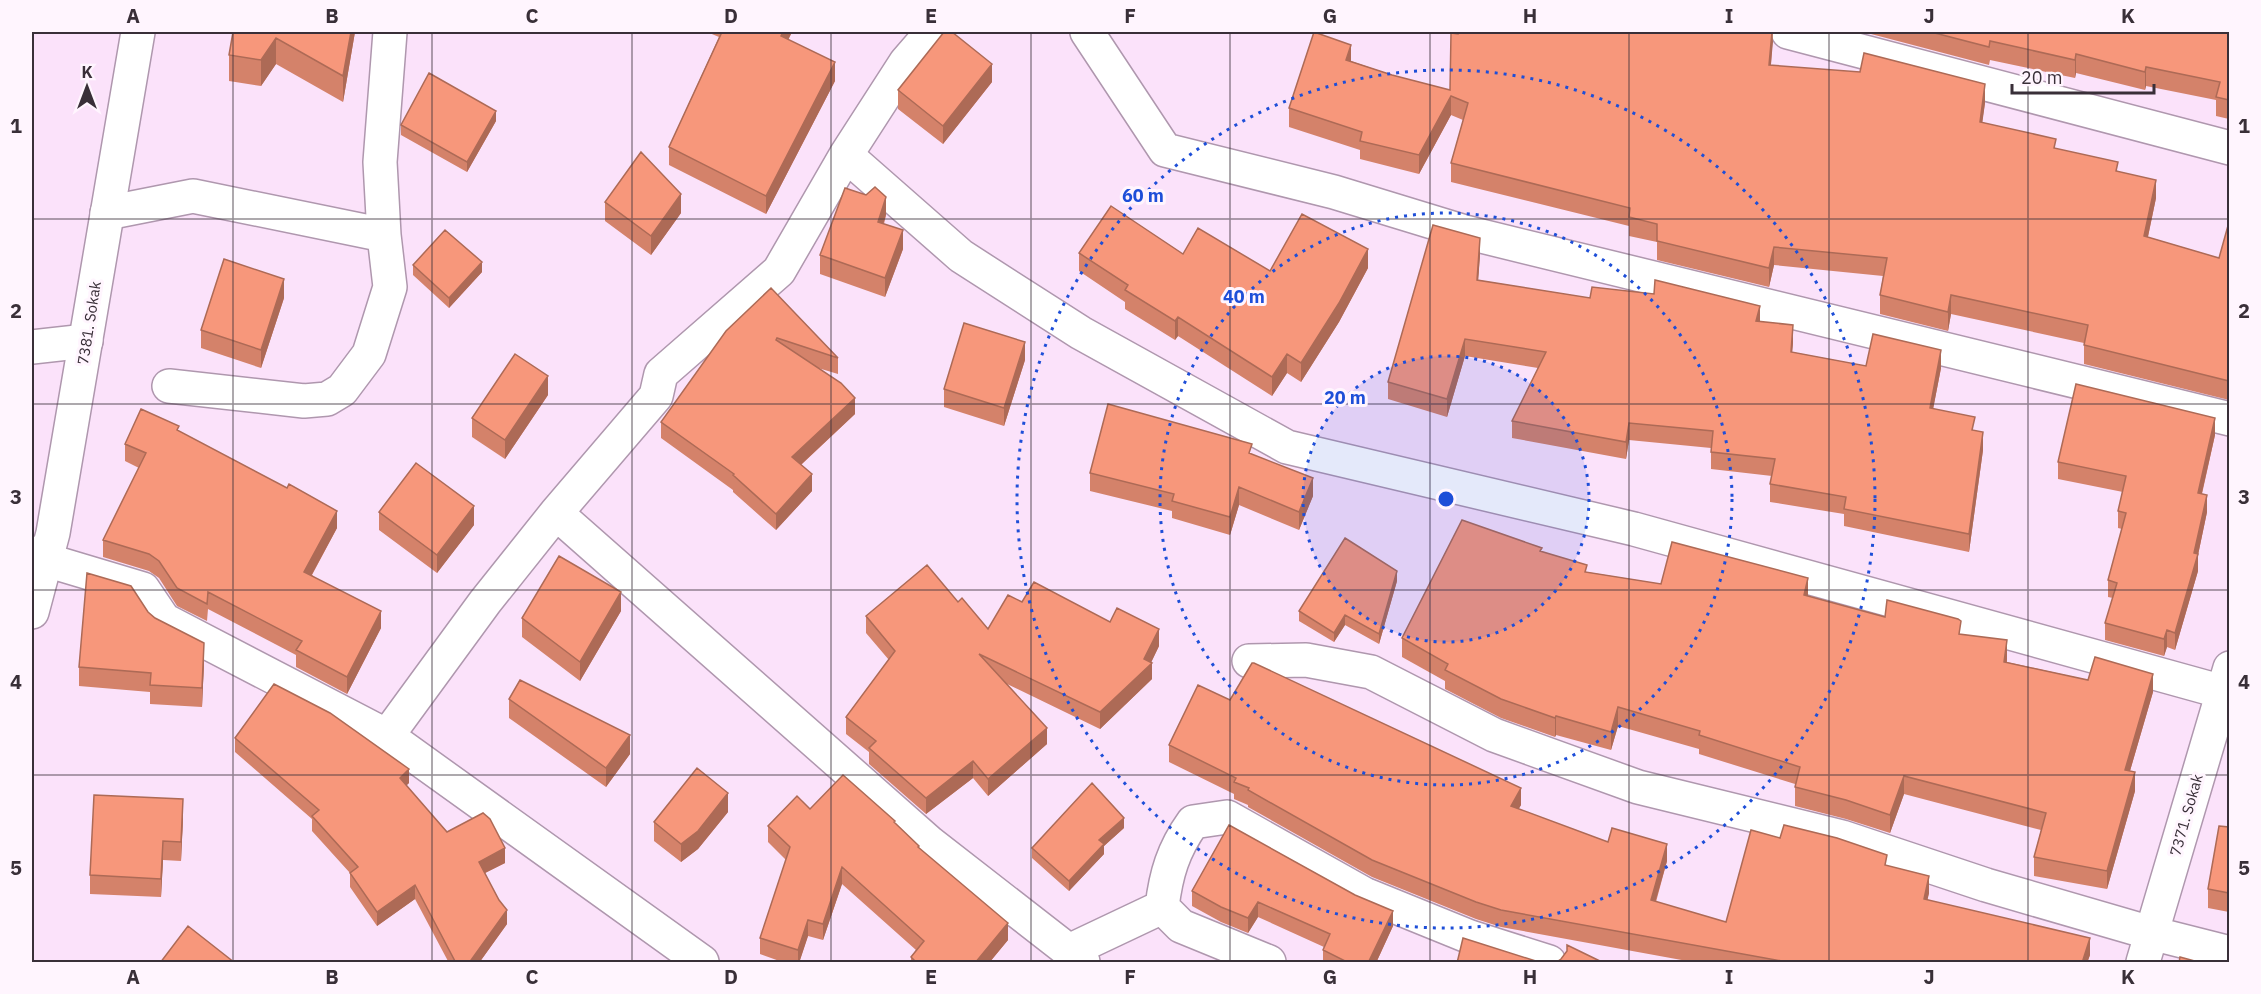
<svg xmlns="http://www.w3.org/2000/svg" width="2261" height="994" font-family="'IBM Plex Sans',sans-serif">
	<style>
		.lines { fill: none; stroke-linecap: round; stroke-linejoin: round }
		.street-casing { stroke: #af97ae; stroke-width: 36 }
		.secondary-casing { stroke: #af97ae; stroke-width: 36 }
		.street { stroke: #fff; stroke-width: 33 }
		.secondary { stroke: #fff; stroke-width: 33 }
		.wall { fill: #d4826a }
		.shaded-wall { fill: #ad6a56 }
		.building { fill: #f7977b; stroke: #ad6a56; stroke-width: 1.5 }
		.grid { fill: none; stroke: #392f38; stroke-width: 1.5; stroke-opacity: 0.55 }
		.ring { fill: none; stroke: #1d4ed8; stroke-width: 3; stroke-dasharray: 3 6 }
		.labels { text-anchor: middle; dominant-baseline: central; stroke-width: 6; stroke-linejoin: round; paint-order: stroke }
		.street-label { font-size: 15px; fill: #392f38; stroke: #fff5fe }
		.centre { fill: #1d4ed8; stroke: #fff5fe; stroke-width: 3 }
		.ring-label { font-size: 18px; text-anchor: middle; font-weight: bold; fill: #1d4ed8; stroke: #fff5fe; stroke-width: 6; stroke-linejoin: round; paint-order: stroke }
		.neatline { fill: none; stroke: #392f38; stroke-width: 2 }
		.grid-label { font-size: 20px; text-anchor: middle; font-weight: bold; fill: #392f38 }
	</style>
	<rect width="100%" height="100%" fill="#fbe2fa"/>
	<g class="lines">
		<g class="street-casing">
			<path id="street" d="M1087 32 1165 150 1334 192 1465 232 2230 419
				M1788 32 2230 148
				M846 155 961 256 1081 333 1287 447 1634 529 2223 692
				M107 213 193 196 384 235
				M32 347 86 341
				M169 386 304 401 327 399 342 390 369 354 390 287 384 235 380 162 390 32
				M556 513 930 843 1083 962
				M32 553 46 560 143 589 164 620 387 736 702 962
				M1249 661 1306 660 1371 672 1494 735 1638 787 1842 837 1986 885 2151 933 2230 953
				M387 736 485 602 556 513 656 396 661 374 779 271 846 155 906 62 932 32
				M1069 951 1162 907
				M1269 962 1181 926 1162 907C1166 874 1173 850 1193 822L1227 817 1364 894 1470 937 1549 962"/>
		</g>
		<g class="secondary-casing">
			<path id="secondary" d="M32 612 53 533 138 32
				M2143 962 2230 668"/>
		</g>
		<use href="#street" class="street"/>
		<use href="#secondary" class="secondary"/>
	</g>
	<path class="wall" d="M233 32H355L343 102 276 64 261 86 229 81V55Z
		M707 32H792L788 40 835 81 766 214 669 165V147L719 37Z
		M1251 32H1327H1315L1351 61 1392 75 1450 90 1458 34 1773 32 1771 65 1985 103 1982 122 2118 171 2156 198 2148 237 2219 258 2229 222V400L2084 364V343L1951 314 1948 331 1880 314V295L1883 276 1774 265 1769 287 1657 260V242L1629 236V226L1451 182V163L1463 120 1451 115 1419 174 1360 159V150L1289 127V108L1314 32 1251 33Z
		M1871 32H2229V119L2216 116V100L2146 86 2145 90 2076 73 2075 78 1990 60 1989 65 1871 34Z
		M992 82 943 144 898 109V90Z
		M496 121 467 172 401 135V125Z
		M605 202 681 213 651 255 605 221Z
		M886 215 884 224 903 249 885 297 820 274V255Z
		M1079 253 1183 254 1270 271 1368 268 1339 322 1301 382 1287 373 1272 396 1178 336 1175 340 1125 309V302L1079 271Z
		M1480 255 1478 280 1590 298 1760 322 1793 342 1792 352 1866 366 1941 368 1933 409 1975 431 1983 450 1969 552 1844 526V514L1770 502V484L1772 476 1711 469V448L1629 440 1626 459 1512 438V421L1538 368 1465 356 1447 417 1388 399V382Z
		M413 265 482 272 449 308 413 275Z
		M771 288 838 358V374L818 368 855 414 801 465 812 491 776 530 733 492V490L661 438V422Z
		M284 298 261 368 201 348V330Z
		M1025 360 1004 426 944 407V389Z
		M548 395 505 459 472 437V418Z
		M179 431 337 528 312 575 381 628 347 694 296 667V655L208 609 207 621 177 606 159 578 149 571 103 557V540L139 468 125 461V444Z
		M2215 435 2202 494 2207 512 2198 555V571L2175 650 2167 647 2164 656 2105 640V623L2113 598 2108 597V580L2122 529 2118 528V511L2123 492 2058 479V462Z
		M1252 454 1313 496 1299 530 1239 505 1230 535 1172 518V511L1090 491V473Z
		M379 512 474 525 437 573 379 530Z
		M1542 552 1587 572 1661 584 1808 596 1885 617 1961 634 2007 659V662L2088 680 2153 692 2130 771 2135 791 2107 889 2034 876V857L2041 830 1904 794 1890 833 1846 819 1795 806V784L1699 754V749L1618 726 1611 750 1556 735 1555 737 1501 718 1445 689V681L1402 657V638Z
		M1397 581 1379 644 1345 625 1334 642 1299 621V611Z
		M958 602 988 629 1022 602 1110 622 1159 646 1151 662 1152 679 1100 729 1007 684 1047 744 988 796 973 778 926 814 869 764V752L846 734V717L889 660 866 633V616Z
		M621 611 580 681 522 637V618Z
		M148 612 204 662 202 707 150 704V692L79 686V667Z
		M509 699 630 754 606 787 509 718Z
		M1230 700 1521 805 1518 809 1608 842 1667 861 1656 902 1726 922 1887 866 1929 893 1927 900 2090 955 2087 963H1698L1501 927 1476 919 1372 877 1248 807V805L1234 799V794L1169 762V745Z
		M235 738 409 783 406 785 447 832 505 863 485 873 507 924 479 963H449L415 899 377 926 350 887V873L312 831V819L235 752Z
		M810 809 895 823 1008 940 989 963H911V957L916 950 842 884 823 940 808 936 799 963H785L760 954V938L786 860 768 842V826Z
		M728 812 698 849 681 862 654 841V822Z
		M183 818 181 861 163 860 161 897 90 894V875Z
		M1229 825 1393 926 1376 963H1323V950L1324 947 1258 917 1248 933 1221 922 1192 906V891Z
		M2229 827V912L2208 908V889Z
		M1124 828 1104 846V854L1069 891 1032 858V848Z"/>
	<path class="shaded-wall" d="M351 32H355L343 102V76Z
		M783 32H792L781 54V36Z
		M1772 32 1773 42 1769 84V65Z
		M276 38V64L261 86V60Z
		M1351 45V63L1346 60Z
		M2076 54V73L2075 78V60Z
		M835 62V81L766 214V196Z
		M992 64V82L943 144V126Z
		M2146 67V86L2145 90V72Z
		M1985 84V103L1980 140V122Z
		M1451 96V115L1419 174V155Z
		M496 111V121L467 172V162Z
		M2156 180V198L2144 255V236Z
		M681 194V213L651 255V236Z
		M886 197V215L878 240V222Z
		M903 230V249L885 297V278Z
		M1480 238V255L1477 297V280Z
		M1774 247V265L1769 287V268Z
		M1368 249V268L1339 322 1301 382V363Z
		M482 262V272L449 308V298Z
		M284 279V298L261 368V350Z
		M1951 295V314L1948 331V312Z
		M1760 306V323L1756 321Z
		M1178 317V336L1175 340V321Z
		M1793 325V342L1791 369V352Z
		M1465 339V356L1447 417V399Z
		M1025 342V360L1004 426V408Z
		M1941 350V368L1930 425V408Z
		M1287 354V373L1272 396V377Z
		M548 376V395L505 459V440Z
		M855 398V414L792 473V457Z
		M2215 418V435L2198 510V493Z
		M1629 423V440L1626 459V442Z
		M1983 432V450L1969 552V534Z
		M812 474V491L776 530V514Z
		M1313 478V496L1299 530V512Z
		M1239 487V505L1230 535V517Z
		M2207 495V512L2198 555V571L2175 650V633Z
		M474 506V525L437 573V555Z
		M337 511V528L304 589V572Z
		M1397 571V581L1379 644V634Z
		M1808 578V597L1804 595Z
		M621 592V611L580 681V662Z
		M381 611V628L347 694V677Z
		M1345 615V625L1334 642V633Z
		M1159 629V646L1150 665 1152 663V679L1100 729V712L1144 659Z
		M2167 630V647L2164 656V639Z
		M2007 640V659L2004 681V662Z
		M204 643V662L202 707V688Z
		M2153 674V692L2125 788V770Z
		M1618 707V726L1611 750V732Z
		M1556 716V735L1555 737V718Z
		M1047 728V744L988 796V779Z
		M630 735V754L606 787V768Z
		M973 761V778L926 814V798Z
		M409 769V783L400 792V778Z
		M2135 772V791L2107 889V871Z
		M1904 776V794L1890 833V815Z
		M1521 788V805L1511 823V806Z
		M728 793V812L698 849 681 862V844Z
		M183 799V818L181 861V842Z
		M1124 818V828L1104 846V854L1069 891V881L1099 840Z
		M163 841V860L161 897V879Z
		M1667 844V861L1651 917V900Z
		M505 848V863L479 876V862Z
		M842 867V884L823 940V924Z
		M1929 876V893L1924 916V899Z
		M415 885V899L377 926V912Z
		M1258 902V917L1248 933V918Z
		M507 910V924L479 963H469Z
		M1393 911V926L1376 963H1368Z
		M808 920V936L799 963H798V950Z
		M1008 923V940L989 963H975Z
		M2090 938V955L2087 963H2082Z"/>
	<path class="building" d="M233 32H351L343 76 276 38 261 60 229 55Z
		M722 32H783L781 36 835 62 766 196 669 147Z
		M944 32H952L992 64 943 126 898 90Z
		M1314 32 1351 45 1346 60 1392 75 1450 90 1451 33 1458 34V32H1772L1769 65 1860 72 1864 53 1985 84 1980 122 2056 139 2054 148 2118 162 2116 171 2156 180 2144 236 2219 258 2229 222V381L2084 345 2088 325 1951 295 1948 312 1880 295 1887 258 1774 247 1769 268 1657 241V224L1629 217 1630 208 1451 163 1468 103 1451 96 1419 155 1360 141 1362 132 1289 108Z
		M1931 32H2229V100L2216 97 2220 82 2146 67 2145 72 2076 54 2075 60 1990 41 1989 47Z
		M429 73 496 111 467 162 401 125Z
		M641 152 681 194 651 236 605 202Z
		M875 187 886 197 878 222 903 230 885 278 820 255 845 188 866 195Z
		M1111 206 1183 254 1198 228 1270 271 1302 214 1368 249 1339 303 1301 363 1287 354 1272 377 1178 317 1175 321 1125 290 1128 285 1079 253Z
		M1433 225 1480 238 1477 280 1590 298 1592 287 1654 294 1655 280 1760 306 1756 321 1793 325 1791 352 1866 366 1873 334 1941 350 1930 408 1975 417 1972 430 1983 432 1969 534 1844 509 1846 497 1770 484 1775 459 1711 452 1713 431 1629 423 1626 442 1512 421 1546 352 1465 339 1447 399 1388 382Z
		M445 230 482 262 449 298 413 265Z
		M224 259 284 279 261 350 201 330Z
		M771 288 838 358 777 338 776 340 841 383 855 398 792 457 812 474 776 514 733 475 734 474 661 422 726 331Z
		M964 323 1025 342 1004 408 944 389Z
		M515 354 548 376 505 440 472 418Z
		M2076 384 2215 418 2198 493 2207 495 2194 553 2198 554 2175 633 2167 630 2164 639 2105 623 2117 583 2108 580 2126 513 2118 511 2126 476 2058 462Z
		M1108 404 1252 444 1249 453 1313 478 1299 512 1239 487 1230 517 1172 501 1174 494 1090 473Z
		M141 409 179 426 177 430 287 488 289 484 337 511 304 572 381 611 347 677 296 650 302 641 208 592 207 604 177 588 159 561 149 554 103 540 146 453 125 444Z
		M416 463 474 506 437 555 379 512Z
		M1462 520 1542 548 1540 551 1587 565 1585 572 1661 584 1672 542 1808 578 1804 595 1885 617 1887 600 1958 619 1961 621 1959 634 2007 640 2004 662 2088 680 2095 657 2153 674 2125 770 2135 772 2107 871 2034 857 2046 813 1904 776 1890 815 1846 800 1795 787 1800 767 1699 735 1700 731 1618 707 1611 732 1556 716 1555 718 1501 699 1445 670 1448 664 1402 638Z
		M1345 538 1397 571 1379 634 1345 615 1334 633 1299 611Z
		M559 556 621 592 580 662 522 618Z
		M927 565 958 602 962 598 988 629 1008 595 1022 602 1034 582 1110 622 1117 608 1159 629 1144 659 1152 663 1100 712 979 654 1047 728 988 779 973 761 926 798 869 748 876 741 846 717 895 651 866 616Z
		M87 573 131 586 148 612 155 618 204 643 202 688 150 685 151 673 79 667Z
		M1252 663H1254L1521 788 1511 806 1608 842 1612 828 1667 844 1651 900 1726 922 1751 830 1780 838 1784 825 1837 838 1887 855 1885 865 1929 876 1924 899 2090 938 2082 963H1793L1501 910 1476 902 1372 860 1248 790 1249 788 1234 782 1236 778 1169 745 1198 685 1230 700Z
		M520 680 630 735 606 768 509 699Z
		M274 684 330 713 409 769 400 778 447 832 483 813 490 819 505 848 479 862 499 900 507 910 469 963H456L415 885 377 912 350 873 358 867 312 816 319 810 235 738Z
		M697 768 728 793 698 831 681 844 654 822Z
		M843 775 895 821 894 822 919 846 918 847 1008 923 975 963H917L911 957 924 941 842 867 823 924 808 920 798 950 760 938 790 847 768 826 797 796 810 809Z
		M1092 783 1124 818 1099 840 1104 844 1069 881 1032 848Z
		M94 795 183 799 181 842 163 841 161 879 90 875Z
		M1229 825 1355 895 1393 911 1368 963H1349L1323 950 1330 934 1258 902 1248 918 1221 907 1192 891Z
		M2219 826 2229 827V893L2208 889Z
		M188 926 235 963H160Z
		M1463 938 1542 963H1457Z
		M1567 945 1604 963H1555L1561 959 1567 951Z
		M2180 957 2202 963H2179Z"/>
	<path class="grid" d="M233 32V962M432 32V962M632 32V962M831 32V962M1031 32V962M1230 32V962M1430 32V962M1629 32V962M1829 32V962M2028 32V962M32 219H2230M32 404H2230M32 590H2230M32 775H2230"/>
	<circle cx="1446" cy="499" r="143" fill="#1d4ed8" fill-opacity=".12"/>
	<g class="ring">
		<circle cx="1446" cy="499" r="143"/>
		<circle cx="1446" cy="499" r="286"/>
		<circle cx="1446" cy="499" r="429"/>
	</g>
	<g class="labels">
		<g class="street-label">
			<text transform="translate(89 323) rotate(-81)">7381. Sokak</text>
			<text transform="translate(2186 815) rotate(-74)">7371. Sokak</text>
		</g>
	</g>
	<circle cx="1446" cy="499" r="9" class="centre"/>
	<g class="ring-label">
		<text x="1143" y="202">60 m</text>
		<text x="1244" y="303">40 m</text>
		<text x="1345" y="404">20 m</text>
	</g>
	<rect width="2261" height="994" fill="none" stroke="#fff5fe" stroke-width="66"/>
	<g transform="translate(87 87)" stroke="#fff5fe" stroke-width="4.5" paint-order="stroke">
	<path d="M0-4.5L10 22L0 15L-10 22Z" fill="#392f38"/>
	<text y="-9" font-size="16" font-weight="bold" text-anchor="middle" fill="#392f38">K</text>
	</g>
	<path d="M2012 84v9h142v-9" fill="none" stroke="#392f38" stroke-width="3"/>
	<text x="2021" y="84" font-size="18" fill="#392f38" stroke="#fff5fe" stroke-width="4.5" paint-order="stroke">20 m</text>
	<rect x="33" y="33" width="2195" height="928" class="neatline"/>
	<g class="grid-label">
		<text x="133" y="23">A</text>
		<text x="332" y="23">B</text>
		<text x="532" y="23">C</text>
		<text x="731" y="23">D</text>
		<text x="931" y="23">E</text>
		<text x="1130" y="23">F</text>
		<text x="1330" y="23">G</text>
		<text x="1530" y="23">H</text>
		<text x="1729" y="23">I</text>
		<text x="1929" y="23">J</text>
		<text x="2128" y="23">K</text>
		<text x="16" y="133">1</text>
		<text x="2244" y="133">1</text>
		<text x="16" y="318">2</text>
		<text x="2244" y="318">2</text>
		<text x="16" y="504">3</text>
		<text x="2244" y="504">3</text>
		<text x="16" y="689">4</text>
		<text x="2244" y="689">4</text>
		<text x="16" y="875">5</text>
		<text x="2244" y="875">5</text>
		<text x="133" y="984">A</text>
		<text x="332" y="984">B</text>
		<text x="532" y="984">C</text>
		<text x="731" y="984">D</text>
		<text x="931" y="984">E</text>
		<text x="1130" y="984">F</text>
		<text x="1330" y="984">G</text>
		<text x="1530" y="984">H</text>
		<text x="1729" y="984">I</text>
		<text x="1929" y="984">J</text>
		<text x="2128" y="984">K</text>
	</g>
</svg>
